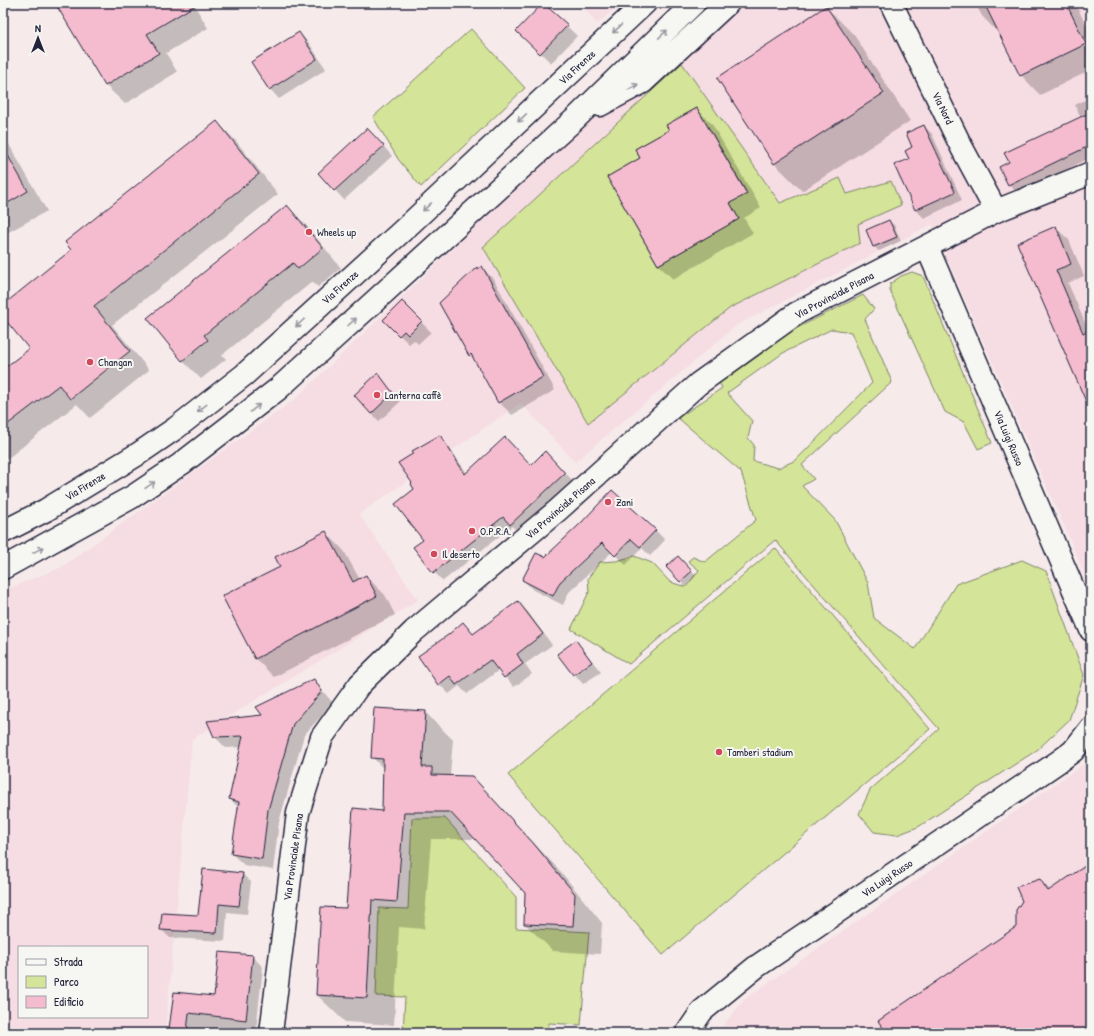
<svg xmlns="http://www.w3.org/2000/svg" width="1094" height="1036" font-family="'Patrick Hand',sans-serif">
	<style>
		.built { fill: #f6dce3; fill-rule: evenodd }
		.green { fill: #d4e498; stroke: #7b836a; fill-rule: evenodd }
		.shadow { fill: #0003 }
		.building { fill: #f5bccf; stroke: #22223b }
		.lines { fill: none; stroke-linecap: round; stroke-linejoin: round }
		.street-casing { stroke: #22223b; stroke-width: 25 }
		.secondary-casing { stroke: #22223b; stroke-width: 25 }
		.street { stroke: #f6f6f2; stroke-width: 22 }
		.secondary { stroke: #f6f6f2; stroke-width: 22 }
		.oneway { stroke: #9797a0 }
		.poi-dot { fill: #d1495b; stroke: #f6f6f2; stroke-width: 1.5 }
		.labels { text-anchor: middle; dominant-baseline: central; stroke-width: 4; stroke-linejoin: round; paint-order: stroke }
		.street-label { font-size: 11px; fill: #22223b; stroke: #f6f6f2 }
		.poi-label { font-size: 11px; fill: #22223b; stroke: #f6f6f2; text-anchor: start }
	</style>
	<rect width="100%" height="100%" fill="#f6eaeb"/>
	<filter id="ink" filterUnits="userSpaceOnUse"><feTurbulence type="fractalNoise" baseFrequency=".025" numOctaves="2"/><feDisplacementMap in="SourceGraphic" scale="8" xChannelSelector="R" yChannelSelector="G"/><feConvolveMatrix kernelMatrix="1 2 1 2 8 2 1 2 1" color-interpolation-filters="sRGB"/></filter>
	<g filter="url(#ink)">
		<path class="built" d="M581 3H621L597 24Z
			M710 3H1091V592L1077 556 932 224 737 325 575 462 521 403 359 514 418 600 192 739 165 1033H3V591L62 567 294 400ZM19 947H147V1017H19Z
			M1091 759V1033H717L745 999Z"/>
		<path class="green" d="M471 29 525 88 421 187 398 159 373 117Z
			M682 63 780 203 840 178 847 194 891 181 901 205 858 224 860 243 730 308 588 423 483 247ZM697 108 747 193 730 203 739 219 658 265 607 177 640 158 635 149 669 130 667 125Z
			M912 272 923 276 992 443 978 449 964 422 945 412 890 291V284L901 276Z
			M863 295 874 309 865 319 892 382 802 465 814 479 802 486 835 520 868 583 874 618 915 649 956 584 1022 560 1046 571 1084 675 1069 720 1037 750 918 827 897 835 874 832 859 814 870 790 939 729 775 540 629 664 571 629 589 592 588 578 600 562 616 561 634 556 652 563 670 582 686 587 699 570 688 561 693 557 705 562 756 520 741 472 678 418 722 388 719 382 773 340ZM832 329 851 332 872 383 796 460 778 468 753 461 754 445 748 438 752 421 727 393 783 353Z
			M775 548 930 729 663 955 508 775Z
			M412 818H445L516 897V928L589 932 581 1025 549 1023 548 1033H403L405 997 376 996 379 908 408 909Z"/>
		<path class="shadow" d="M56 3H193L208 28 166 53 177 72 125 104 105 85Z
			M975 3H1075L1091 35V70L1040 95 1021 75 1001 36 982 16Z
			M544 4 577 36 551 63 518 31Z
			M826 7 854 35 910 121 802 191 775 164 718 78Z
			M299 33 309 43 326 69 279 99 270 89Z
			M1091 97V157L1018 194 1009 184 1081 118 1075 105Z
			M697 109 712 124 761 208 744 218 753 233 673 279 658 265 670 130Z
			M217 122 236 141 278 194 112 325 149 370 90 418 77 404 3 462V371L31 349 3 315V306L73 250Z
			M924 126 932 134 962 200 924 218 916 210 896 165 911 160 914 147Z
			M3 134 47 211 3 235Z
			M377 139 392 156 344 200 335 190Z
			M287 206 306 225 341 268 318 287 312 282 222 355 226 359 201 379 182 360Z
			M889 221 894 225 901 241 879 251 874 247 867 231Z
			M1056 228 1069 240 1084 276 1068 283 1089 332 1091 331V411L1018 243Z
			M482 267 494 280 555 390 512 415 499 402 476 361 470 355 479 270Z
			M402 303 431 332 418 344 414 340 409 344 384 320Z
			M378 374 400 402 379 421 371 413Z
			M439 437 448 446 467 473 554 461 574 482 519 533 512 526 443 581 434 572 425 540 415 489Z
			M582 524 655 530 665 540 650 556 642 548 626 565 612 552 569 592 563 605 533 590 523 580Z
			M326 532 344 551 360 580 366 576 385 595 395 615 274 677 256 659 224 597 281 567Z
			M678 557 696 576 685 586 667 567Z
			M518 602 528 612 552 645 525 664 532 674 514 687 499 670 467 694 459 686 449 694 439 684 448 636 463 623 474 635Z
			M576 641 601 672 583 684 558 654Z
			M314 681 333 703 304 735 279 822 273 870 244 865 232 854 239 808 230 799 241 747 226 748 215 737 263 715Z
			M425 712 453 740 450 776 472 777 561 872 602 923 600 954 553 951 525 924 526 893 476 839H431L424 929 399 927 394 1025 345 1022 317 995 383 812 384 769 372 757Z
			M1091 863V1033H888L1017 927 1040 880 1050 890Z
			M242 874 251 882 247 914 227 912 225 941 170 938 161 929 199 916Z
			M252 956 263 967 256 1030 252 1029V1033H171L175 993 215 997Z
			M377 1029 382 1033H349Z
			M17 1030 55 1032 57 1033H16Z"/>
		<path class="building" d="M55 3H199L147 34 159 53 105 86Z
			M543 3 568 25 540 54 516 31Z
			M984 3H1066L1086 44 1020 76Z
			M826 6 884 93 774 164 717 78Z
			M299 32 317 59 269 90 251 62Z
			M697 108 747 194 730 203 739 219 658 265 607 177 640 158 635 149 669 130 666 125Z
			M1091 112V145L1008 185 999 167 1009 162 1004 153Z
			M217 121 259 174 94 306 130 351 70 399 59 385 3 428V369L29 349 3 317V305L71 250 65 242Z
			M924 125 955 192 915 210 894 165 909 159 905 151 912 147 906 133Z
			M367 128 384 146 334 191 318 173Z
			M3 147 28 191 3 206Z
			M287 205 323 248 298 269 293 263 204 335 208 340 182 361 147 318Z
			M889 220 897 237 873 247 866 230Z
			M1056 226 1071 264 1056 270 1083 333 1091 330V413L1017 243Z
			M482 266 543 377 498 403 471 354 469 356 439 303 477 267 478 269Z
			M402 301 422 321 408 335 404 331 399 336 383 320Z
			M378 373 393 393 371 414 354 395Z
			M440 435 465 474 505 437 531 465 545 451 565 473 510 525 503 517 433 573 413 547 423 540 395 504 414 489 411 484 412 483 398 463 414 453 412 451Z
			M612 490 656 530 640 547 631 539 615 556 602 543 560 582 553 596 522 580 536 553 545 557 581 523Z
			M326 531 353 582 366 575 377 596 255 659 222 596 280 567 275 557Z
			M678 556 692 571 680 582 666 567Z
			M518 601 543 634 517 654 523 664 504 678 490 660 456 685 450 676 438 685 418 656 448 635 463 622 473 634Z
			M576 640 592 662 573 675 557 654Z
			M314 679 322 691 293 724 268 810 262 859 231 854 239 802 229 799 243 736 214 737 207 721 262 715 256 707Z
			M374 708 426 711 422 767H432V775L472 776 534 844 575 894 573 926 524 924 525 893 450 812H404L397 902 372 900 367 998 316 995 321 907 346 908 353 808 382 811 383 759 371 758Z
			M1091 862V1033H887L878 1021 1016 927V910L1022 901 1016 887 1040 879 1048 891Z
			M203 869 243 873 239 906 219 904 217 933 160 930 162 913 198 915Z
			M219 952 253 955 246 1020 189 1013 187 1031 169 1029 174 992 214 996Z"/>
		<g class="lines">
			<g class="street-casing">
				<path id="street" d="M927 247 1091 630
					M687 1033 702 1011 756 967 1058 762 1073 751 1091 728"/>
			</g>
			<g class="secondary-casing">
				<path id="secondary" d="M891 3 962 148 996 211
					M600 105 643 82 728 3
					M3 532 46 510 138 454 176 428 244 375 412 222 645 3
					M3 568 132 497 181 464 278 389 575 119 694 3
					M271 1033 298 813 322 737 360 684 414 631 558 510 698 384 797 313 996 211 1091 173"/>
			</g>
			<use href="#street" class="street"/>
			<use href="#secondary" class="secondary"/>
		</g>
		<defs><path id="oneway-shaft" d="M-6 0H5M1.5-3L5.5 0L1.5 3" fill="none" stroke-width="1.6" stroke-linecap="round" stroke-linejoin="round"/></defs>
		<g class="oneway">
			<use href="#oneway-shaft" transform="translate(617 29) rotate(137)"/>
			<use href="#oneway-shaft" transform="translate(663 34) rotate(-44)"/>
			<use href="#oneway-shaft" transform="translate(633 87) rotate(-29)"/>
			<use href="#oneway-shaft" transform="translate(522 118) rotate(137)"/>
			<use href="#oneway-shaft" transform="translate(427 207) rotate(137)"/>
			<use href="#oneway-shaft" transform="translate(352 322) rotate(-42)"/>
			<use href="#oneway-shaft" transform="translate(300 323) rotate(138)"/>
			<use href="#oneway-shaft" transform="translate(202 408) rotate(142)"/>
			<use href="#oneway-shaft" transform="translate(255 408) rotate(-39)"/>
			<use href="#oneway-shaft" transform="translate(150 485) rotate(-34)"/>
			<use href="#oneway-shaft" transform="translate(38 550) rotate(-29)"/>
		</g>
	</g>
	<g class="poi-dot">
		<circle cx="309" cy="232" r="4"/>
		<circle cx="90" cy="362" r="4"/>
		<circle cx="377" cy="395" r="4"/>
		<circle cx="608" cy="502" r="4"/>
		<circle cx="472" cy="531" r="4"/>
		<circle cx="434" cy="554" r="4"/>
		<circle cx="719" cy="752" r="4"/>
	</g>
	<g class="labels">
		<g class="street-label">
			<text transform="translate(577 67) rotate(-43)">Via Firenze</text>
			<text transform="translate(943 108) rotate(64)">Via Nord</text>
			<text transform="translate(340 287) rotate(-42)">Via Firenze</text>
			<text transform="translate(834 295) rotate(-28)">Via Provinciale Pisana</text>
			<text transform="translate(1009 438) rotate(67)">Via Luigi Russo</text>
			<text transform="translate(85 486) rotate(-31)">Via Firenze</text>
			<text transform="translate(560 508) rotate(-41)">Via Provinciale Pisana</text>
			<text transform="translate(293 857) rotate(-82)">Via Provinciale Pisana</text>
			<text transform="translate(887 878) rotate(-34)">Via Luigi Russo</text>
		</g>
		<g class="poi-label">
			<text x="317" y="232">Wheels up</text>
			<text x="98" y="362">Changan</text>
			<text x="385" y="395">Lanterna caffè</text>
			<text x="616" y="502">Zani</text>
			<text x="480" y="531">O.P.R.A.</text>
			<text x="442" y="554">Il deserto</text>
			<text x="727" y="752">Tamberi stadium</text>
		</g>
	</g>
	<rect width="1094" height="1036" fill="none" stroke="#f6f6f2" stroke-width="16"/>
	<rect x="8" y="8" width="1078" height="1020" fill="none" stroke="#22223b" stroke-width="1.5" filter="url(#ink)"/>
	<rect x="18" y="946" width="130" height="72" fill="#f6f6f2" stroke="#a1a1a9"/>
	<rect x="26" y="959" width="20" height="6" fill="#f6f6f2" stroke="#a1a1a9"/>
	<text x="54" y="966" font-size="12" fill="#22223b">Strada</text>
	<rect x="26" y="976" width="20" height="12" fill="#d4e498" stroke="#a1a1a9"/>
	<text x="54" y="986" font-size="12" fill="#22223b">Parco</text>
	<rect x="26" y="996" width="20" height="12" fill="#f5bccf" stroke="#a1a1a9"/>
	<text x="54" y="1006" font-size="12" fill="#22223b">Edificio</text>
	<g transform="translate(38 38)" stroke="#f6f6f2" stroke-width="3" paint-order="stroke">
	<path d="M0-3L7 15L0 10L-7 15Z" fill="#22223b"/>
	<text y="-6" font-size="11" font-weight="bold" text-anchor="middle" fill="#22223b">N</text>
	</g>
</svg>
